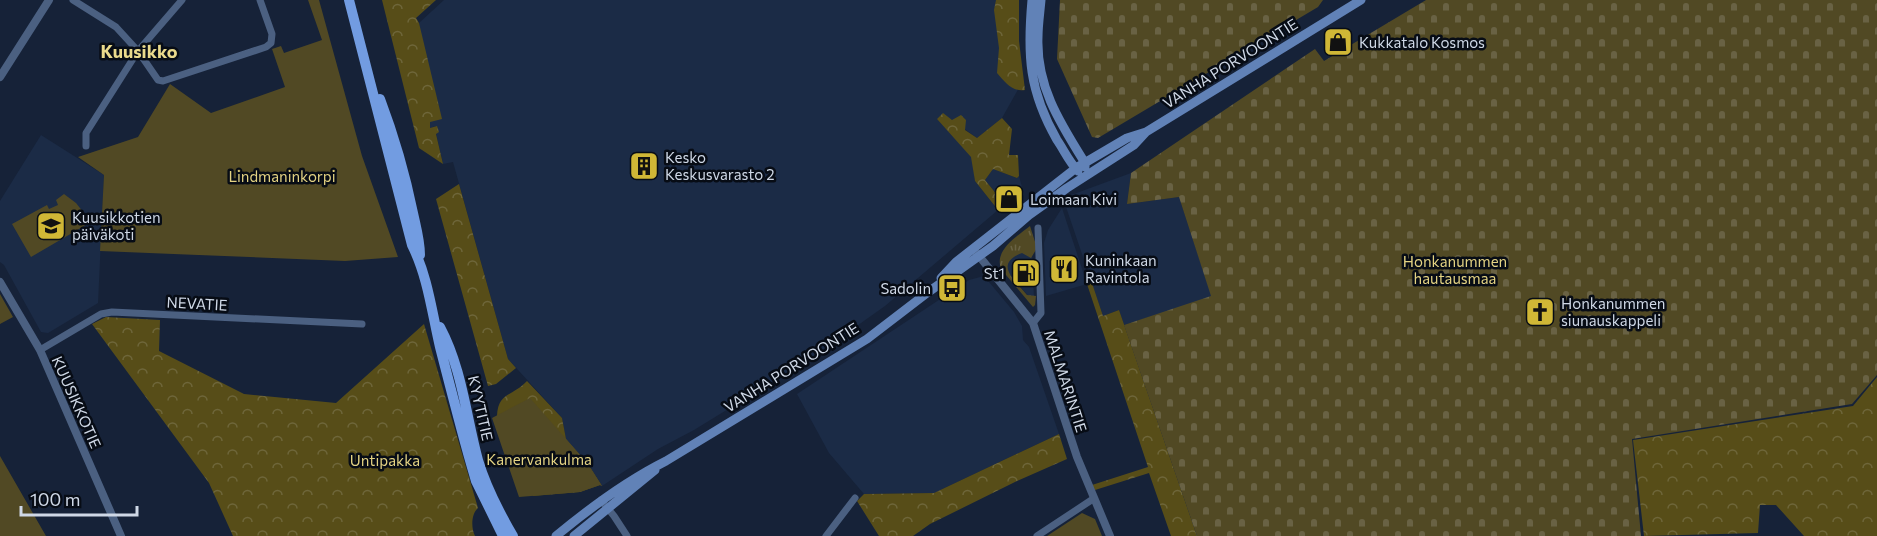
<svg xmlns="http://www.w3.org/2000/svg" width="1877" height="536" font-family="Commissioner,sans-serif">
	<style>
		.built { fill: #1b2b46 }
		.grass { fill: url(#grass-tufts) }
		.forest { fill: url(#forest-crowns) }
		.cemetery { fill: url(#cemetery-stones) }
		.park { fill: #514924 }
		.lines { fill: none; stroke-linecap: round; stroke-linejoin: round }
		.minor { stroke: #4b6081; stroke-width: 7 }
		.tertiary { stroke: #4b6081; stroke-width: 8 }
		.secondary { stroke: #6182b7; stroke-width: 9 }
		.primary { stroke: #729ce1; stroke-width: 10 }
		.labels { text-anchor: middle; dominant-baseline: central; stroke-width: 5; stroke-linejoin: round; paint-order: stroke }
		.poi-label { font-size: 15px; fill: #cfd8e6; stroke: #070c15; text-anchor: start }
		.street-label { font-size: 15px; fill: #cfd8e6; stroke: #070c15 }
		.park-label { font-size: 15px; fill: #e4d383; stroke: #070c15 }
		.quarter-label { font-size: 18px; font-weight: bold; fill: #eada8c; stroke: #070c15 }
	</style>
	<defs>
		<pattern id="grass-tufts" width="24" height="20" patternUnits="userSpaceOnUse" patternTransform="scale(1.5)"><rect width="24" height="20" fill="#514924"/><path d="M3 7l-1-3M5 7V3M7 7l1-3M15 17l-1-3M17 17v-4M19 17l1-3" fill="none" stroke="#696244"/></pattern>
		<pattern id="forest-crowns" width="20" height="18" patternUnits="userSpaceOnUse" patternTransform="scale(1.5)"><rect width="20" height="18" fill="#574d18"/><path d="M2 6a3 3 0 1 1 6 0M12 15a3 3 0 1 1 6 0" fill="none" stroke="#6e663a"/></pattern>
		<pattern id="cemetery-stones" width="16" height="16" patternUnits="userSpaceOnUse" patternTransform="scale(1.5)"><rect width="16" height="16" fill="#514924"/><path d="M2 7V4a2 2 0 0 1 4 0v3zM10 15v-3a2 2 0 0 1 4 0v3z" fill="#696244"/></pattern>
	</defs>
	<rect width="100%" height="100%" fill="#162238"/>
	<path class="built" d="M444 0H1017L1015 58 1020 86 1002 118 977 138 952 120 937 119 972 157 975 181 997 209 998 196 985 180 993 169 1017 178 1019 176 1024 195 1004 210H998L885 306 813 357 694 430 658 449 602 486 588 464 566 440 562 418 508 359 453 162 443 164 436 133V126L430 128 419 23Z
		M41 135 104 175 98 303 48 333 41 332 4 265 0 262V201Z
		M1131 173 1127 204 1179 197 1212 297 1124 325 1119 310 1103 316 1063 198Z
		M1062 208 1087 284 1046 296 1044 243 1048 230Z
		M1032 249 1034 299 1033 301 1002 267V259Z
		M984 276 1014 312 1022 326 1023 340 1029 347 1059 434 934 493 864 494 829 453 797 394 969 280Z"/>
	<path class="grass" d="M1030 226 1037 248 1031 258 1022 253C993 264 1015 280 1027 295L1036 296 1035 305 1033 307 1001 269C994 249 1018 236 1030 226Z"/>
	<path class="forest" d="M382 0H436L416 18 419 23 442 119 430 122V128L437 126 439 132 436 134 443 164 419 148Z
		M996 0H1019V41L1025 90C1012 92 1005 82 997 73L999 48 994 10Z
		M943 113 952 120 961 115 966 120 965 130 977 138 1002 118 1012 129 1009 155H1018L1019 176 1017 178 993 169 985 180 998 196V210L975 181 971 157 937 119Z
		M459 184 508 359 516 368 496 384 488 386 436 199Z
		M1092 283 1103 316 1119 310 1197 536H1171L1149 473 1095 490 1092 485 1148 467 1087 284Z
		M106 317 160 320 159 351 244 394 336 403 424 324 478 508C471 514 471 528 475 536H233L209 483 92 324Z
		M1877 377V536H1804L1776 505H1760L1758 533 1644 536 1633 440 1853 406Z
		M527 381 562 418 566 439 588 464 602 486 600 485 580 492 533 496 497 416C498 392 512 397 527 381Z
		M1059 434 1067 459 1017 481 930 524 913 536H879L857 501 864 494 934 493Z"/>
	<path class="cemetery" d="M1060 0H1323L1318 7 1098 138 1092 137 1057 59Z
		M1426 0H1877V375L1852 404 1632 439 1641 536H1197L1124 325 1211 296 1179 197 1127 204 1131 173 1315 49 1324 61Z"/>
	<path class="park" d="M308 0H319L362 156 398 257 345 261 100 251 104 175 78 157 138 137 170 84 211 113 285 87 272 49 281 46 284 53 322 40Z
		M64 194 76 203 91 222 31 257 12 224 47 205 49 209 58 205 56 200Z
		M0 294 13 317 0 324Z
		M530 398 588 464 602 486 600 485 580 492 519 497 492 418Z
		M0 456 46 536H0Z
		M1082 513 1095 519 1102 536H1047Z"/>
	<g class="lines">
		<path class="minor" d="M73 0 116 27 138 51 158 80 163 81 266 47 271 43 272 34 260 0
			M86 146V133L138 51 182 0
			M1033 323 1041 313 1038 228
			M40 350 101 314 112 312 362 324
			M601 500 614 516 627 536
			M826 536 855 498
			M1037 536 1093 499"/>
		<path class="tertiary" d="M0 77 49 0
			M975 251 1033 323 1077 457 1110 536
			M0 282 40 350 121 536"/>
		<path class="secondary" d="M1032 0C1027 56 1029 91 1057 140 1064 150 1069 162 1078 171
			M1041 0C1040 12 1038 25 1038 37 1036 86 1060 123 1085 163V167
			M941 278 956 262 1076 168 1127 138 1146 132 1361 0
			M556 536C591 507 626 481 666 461L867 339 927 293 993 246 1029 215 1067 188 1134 145 1146 132
			M574 536 655 470"/>
		<path class="primary" d="M349 0 412 245C428 277 432 313 440 347 450 386 460 425 471 464L476 481 503 536
			M380 99C394 136 405 174 413 213 416 227 420 241 420 255
			M440 327C462 368 466 416 478 460 486 487 499 512 513 536"/>
	</g>
	<defs>
		<g id="shop-square" transform="scale(1.5)"><rect x="-9" y="-9" width="18" height="18" rx="4" fill="#d0b736" stroke="#070c15"/><path d="M-5-2.5h2.3a2.7 3.5 0 0 1 5.4 0H5L5.5 6h-11ZM-1.5-2.5h3a1.5 2.3 0 0 0-3 0Z" fill="#111"/></g>
		<g id="building-square" transform="scale(1.5)"><rect x="-9" y="-9" width="18" height="18" rx="4" fill="#d0b736" stroke="#070c15"/><path d="M-4-6H4V6H1V3H-1V6H-4ZM-2.5-4.3h1.7v1.8h-1.7ZM.8-4.3h1.7v1.8H.8ZM-2.5-1h1.7V.8h-1.7ZM.8-1h1.7V.8H.8Z" fill="#111"/></g>
		<g id="school-square" transform="scale(1.5)"><rect x="-9" y="-9" width="18" height="18" rx="4" fill="#d0b736" stroke="#070c15"/><path d="M0-5L7-2L0 1L-7-2ZM-4 1L0 2.5L4 1V4Q0 6-4 4Z" fill="#111"/></g>
		<g id="restaurant-square" transform="scale(1.5)"><rect x="-9" y="-9" width="18" height="18" rx="4" fill="#d0b736" stroke="#070c15"/><path d="M-5-6h1v4h1v-4h1v4h1v-4h1v5L-1.5 .5V6h-2V.5L-5-1ZM5-6V6H3V1.5H1.5Q1.5-4 5-6Z" fill="#111"/></g>
		<g id="fuel-square" transform="scale(1.5)"><rect x="-9" y="-9" width="18" height="18" rx="4" fill="#d0b736" stroke="#070c15"/><path d="M-5.5-6h7V0h2V4h1.3V-2.5L3-4.5l.8-.8L6-3V5H2.5V1h-1V6h-7ZM-4.2-4.7v3.2H.2V-4.7Z" fill="#111"/></g>
		<g id="bus-square" transform="scale(1.5)"><rect x="-9" y="-9" width="18" height="18" rx="4" fill="#d0b736" stroke="#070c15"/><path d="M-5-6H5V4H4V6H2V4H-2V6H-4V4H-5ZM-3.5-4V0h7V-4ZM-3.5 1.2v1.5H-2V1.2ZM2 1.2v1.5H3.5V1.2Z" fill="#111"/></g>
		<g id="church-square" transform="scale(1.5)"><rect x="-9" y="-9" width="18" height="18" rx="4" fill="#d0b736" stroke="#070c15"/><path d="M-1.2-6h2.4v3.5h3.3v2.4h-3.3V6h-2.4V-.1h-3.3v-2.4h3.3Z" fill="#111"/></g>
	</defs>
	<g fill-rule="evenodd">
		<use href="#shop-square" x="1338" y="42"/>
		<use href="#building-square" x="644" y="166"/>
		<use href="#shop-square" x="1009" y="199"/>
		<use href="#school-square" x="51" y="226"/>
		<use href="#restaurant-square" x="1064" y="269"/>
		<use href="#fuel-square" x="1026" y="273"/>
		<use href="#bus-square" x="952" y="288"/>
		<use href="#church-square" x="1540" y="312"/>
	</g>
	<g class="labels">
		<g class="poi-label">
			<text x="1359" y="42">Kukkatalo Kosmos</text>
			<text x="665" y="157">Kesko<tspan x="665" dy="17">Keskusvarasto 2</tspan></text>
			<text x="1030" y="199">Loimaan Kivi</text>
			<text x="72" y="217">Kuusikkotien<tspan x="72" dy="17">päiväkoti</tspan></text>
			<text x="1085" y="260">Kuninkaan<tspan x="1085" dy="17">Ravintola</tspan></text>
			<text x="1005" y="273" text-anchor="end">St1</text>
			<text x="931" y="288" text-anchor="end">Sadolin</text>
			<text x="1561" y="303">Honkanummen<tspan x="1561" dy="17">siunauskappeli</tspan></text>
		</g>
		<g class="street-label">
			<text transform="translate(1230 63) rotate(-32)">VANHA PORVOONTIE</text>
			<text transform="translate(197 303) rotate(3)">NEVATIE</text>
			<text transform="translate(791 367) rotate(-32)">VANHA PORVOONTIE</text>
			<text transform="translate(1066 381) rotate(72)">MALMARINTIE</text>
			<text transform="translate(77 402) rotate(66)">KUUSIKKOTIE</text>
			<text transform="translate(481 408) rotate(77)">KYYTITIE</text>
		</g>
		<g class="park-label">
			<text x="282" y="176">Lindmaninkorpi</text>
			<text x="1455" y="261">Honkanummen<tspan x="1455" dy="17">hautausmaa</tspan></text>
			<text x="539" y="459">Kanervankulma</text>
			<text x="385" y="460">Untipakka</text>
		</g>
		<g class="quarter-label">
			<text x="139" y="51">Kuusikko</text>
		</g>
	</g>
	<path d="M21 506v9h116v-9" fill="none" stroke="#cfd8e6" stroke-width="3"/>
	<text x="30" y="506" font-size="18" fill="#cfd8e6" stroke="#070c15" stroke-width="4.5" paint-order="stroke">100 m</text>
</svg>
